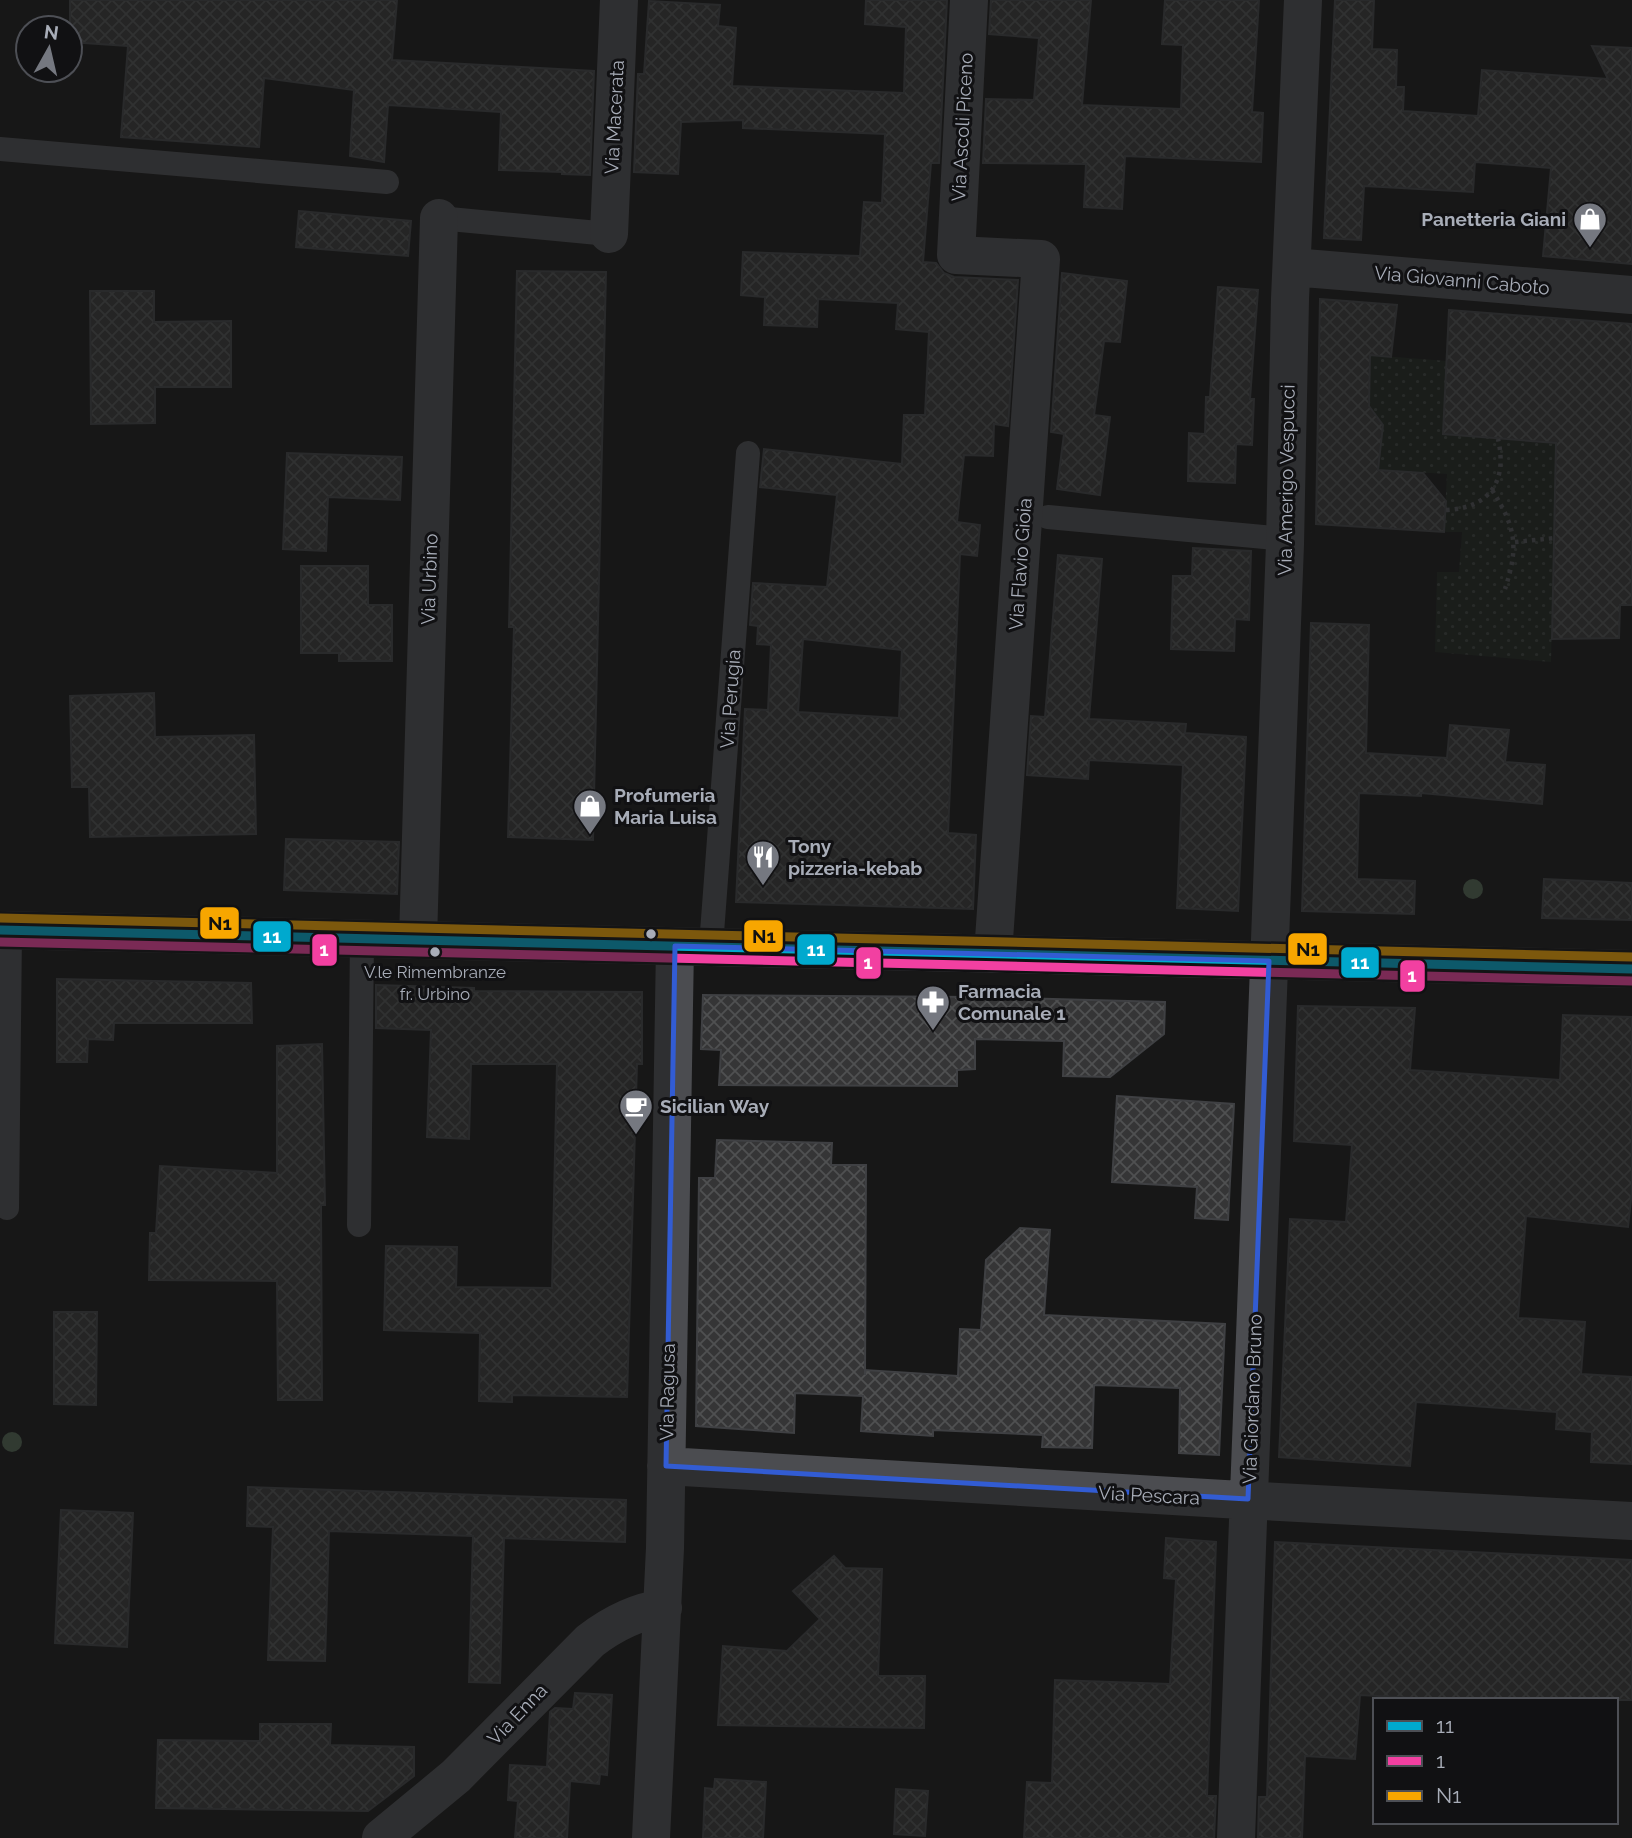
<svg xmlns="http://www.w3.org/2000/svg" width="1632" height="1838" font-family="Raleway,sans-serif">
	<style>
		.garden { fill: url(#garden-dots) }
		.building { fill: url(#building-cross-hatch); stroke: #3f4043; stroke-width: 2; fill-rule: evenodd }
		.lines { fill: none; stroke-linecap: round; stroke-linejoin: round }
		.path { stroke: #4d4e52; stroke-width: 4.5; stroke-dasharray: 3.5 5; stroke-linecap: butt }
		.lane { stroke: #4b4c50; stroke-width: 24 }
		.street { stroke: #4b4c50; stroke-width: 38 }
		.secondary { stroke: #4a4a4e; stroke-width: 38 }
		.bus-1-casing { stroke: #111113; stroke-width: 14 }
		.bus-2-casing { stroke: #111113; stroke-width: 14 }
		.bus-3-casing { stroke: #111113; stroke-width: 14 }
		.bus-1 { stroke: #00a9ce; stroke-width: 9 }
		.bus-2 { stroke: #f240a1; stroke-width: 9 }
		.bus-3 { stroke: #f7a600; stroke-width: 9 }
		.tree { fill: #506451 }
		.marked { fill: none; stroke: #325cd3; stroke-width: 5; stroke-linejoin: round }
		.bus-dot { fill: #a8adb8; stroke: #111113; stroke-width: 2.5 }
		.labels { text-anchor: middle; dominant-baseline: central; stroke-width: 6; stroke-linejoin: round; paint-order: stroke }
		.bus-label { font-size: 17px; fill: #a8adb8; stroke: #111113 }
		.street-label { font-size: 19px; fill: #a8adb8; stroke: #111113 }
		.poi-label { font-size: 19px; font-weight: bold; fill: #a8adb8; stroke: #111113; text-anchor: start }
		.line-badge { stroke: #111113; stroke-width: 2.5 }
		.badge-label { font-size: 19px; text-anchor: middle; font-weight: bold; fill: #fff }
		.pale-badge-label { font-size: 19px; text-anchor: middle; font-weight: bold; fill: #111 }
	</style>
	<defs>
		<pattern id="garden-dots" width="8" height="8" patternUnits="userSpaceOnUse" patternTransform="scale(1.75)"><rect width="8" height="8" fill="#1d241e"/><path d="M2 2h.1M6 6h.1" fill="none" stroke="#3b413d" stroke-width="1.8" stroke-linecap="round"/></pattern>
		<pattern id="building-cross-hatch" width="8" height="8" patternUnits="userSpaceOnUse" patternTransform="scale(1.75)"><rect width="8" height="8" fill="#353536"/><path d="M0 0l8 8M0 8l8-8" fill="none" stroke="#4f5051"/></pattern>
	</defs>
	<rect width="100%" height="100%" fill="#171717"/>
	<path class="garden" d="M1370 355 1447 361 1443 434 1556 444 1551 662 1435 652 1437 572H1459L1462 532H1444L1447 474 1378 470 1383 425 1369 406Z"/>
	<path class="building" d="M70 0H397L392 60 594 71 590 175 562 174V172L499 170 501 112 388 105 384 162 350 156 354 90 264 78 259 147 121 137 128 46 70 42Z
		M866 0H947L939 163H931L923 262 936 263 944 273 954 277 1018 280 1008 426 994 424 993 456 964 455 957 522 980 525 977 556 960 554 948 833 976 835 973 909 736 902 745 709 768 710 771 645 757 644 758 626 750 625 753 583 827 587 837 495 760 487 764 449 902 464 904 415H925L929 332 896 329 898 303 818 299 817 327 764 325 765 297 741 295 743 252 860 256 864 202 882 203 885 134 743 128V120L681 122 678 174 634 172 638 74H644L649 1 720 5 718 26 736 28 732 86 904 93 906 27 865 24ZM803 639 902 650 899 718 798 712Z
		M991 0H1091L1082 105 1181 109 1183 45 1162 44 1165 0H1259L1252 112 1263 113 1261 162 1125 156 1122 209 1084 207 1086 164 983 163 986 99 1034 100 1039 38 989 34Z
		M1335 0H1374L1372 49 1397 50 1396 87H1404L1403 111 1478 116 1482 70 1608 79 1592 46 1632 48V264L1543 256 1551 168 1475 162 1473 192 1364 186 1361 240 1324 238Z
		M299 211 411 221 408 256 296 247Z
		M517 271 606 272 593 840 508 837 514 627H509Z
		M1062 273 1127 281 1120 342 1104 341 1094 415 1110 417 1100 495 1057 489 1064 434 1051 432Z
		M1218 287 1258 290 1250 399H1254L1252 445 1236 444 1235 483 1188 481 1189 433 1205 434 1206 397H1210Z
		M90 291H154V322L231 321V387H155V423L91 424Z
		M1320 299 1397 305 1391 357 1370 355 1369 406 1383 425 1378 470 1423 473 1446 501 1444 532 1316 524Z
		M1449 310 1632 324V605H1620L1619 638 1552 639 1556 443 1443 434Z
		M287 453 402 457 400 500 328 497 326 551 283 549Z
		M1193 548 1251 551 1249 620 1235 619 1234 651 1171 649 1173 576H1192Z
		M1058 555 1102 559 1089 719 1186 724 1185 733 1246 737 1238 911 1177 908 1183 765 1089 760 1088 779 1027 775 1031 716 1045 717Z
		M301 566H368V605H392V661H339V653H301Z
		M1311 623 1369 625 1366 753 1447 758 1450 725 1509 730 1505 762 1545 765 1542 804 1421 793V796L1359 793 1357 879 1415 881 1414 914 1302 911Z
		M154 693 155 737 254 735 256 834 90 837 89 787H72L70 696Z
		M286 839 399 842 397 894 284 890Z
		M1544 879 1632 883V920L1542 918Z
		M57 979 251 983 252 1023H114L113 1040 88 1039 87 1062H57Z
		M376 985 474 988V991L642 992V1064H637L627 1397 512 1395V1402L479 1401 480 1333 384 1330 386 1246 457 1247 456 1287 552 1288 557 1064H471L469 1139 427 1137 431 1030 376 1028Z
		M703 995 975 997 1165 1002 1164 1034 1110 1077 1063 1076 1064 1041 975 1039V1069L957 1070V1086L719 1085 721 1050 701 1049Z
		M1298 1006 1415 1008 1410 1070 1560 1080 1563 1015 1632 1017V1191L1628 1227 1526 1216 1518 1318 1585 1322 1581 1374 1632 1377V1464L1591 1462 1592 1432 1556 1429 1557 1412 1416 1402 1410 1466 1279 1457 1290 1219 1346 1222 1352 1145 1294 1141Z
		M322 1044 325 1205H321L322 1400H278L277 1281 149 1280 150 1233H156L160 1166 277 1173V1046Z
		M1117 1096 1234 1104 1228 1220 1195 1218 1197 1187 1112 1182Z
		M717 1140 832 1143 831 1165H866L865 1375V1370L958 1376 960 1329 981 1330 986 1260 1020 1228 1050 1230 1044 1315 1225 1324 1219 1455 1179 1453 1180 1388 1094 1385 1092 1448 1042 1447 1043 1435 933 1430V1436L861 1431 863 1396 795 1393 794 1433 696 1426 699 1178H715Z
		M54 1312H97L96 1405 54 1404Z
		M248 1487 626 1500 625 1542 504 1538 500 1683 469 1682 473 1536 329 1531 325 1661 268 1660 273 1527 247 1526Z
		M61 1510 133 1513 127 1647 55 1643Z
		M1166 1538 1216 1542 1207 1796H1216L1214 1838H1024L1027 1782 1052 1783 1055 1680 1170 1684 1176 1579 1164 1578Z
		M1275 1542 1632 1560V1700H1452L1360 1695 1355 1759 1305 1756 1302 1838H1258L1259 1797H1267Z
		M834 1556 845 1568 882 1569 878 1676H925L924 1728 718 1725 723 1646 787 1651 820 1619 793 1591Z
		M575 1693 612 1695 607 1775 600 1774 599 1784 570 1781 567 1838H515L518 1801 508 1800 510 1765 547 1767 550 1712 555 1708 573 1709Z
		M260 1724H331L330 1745 414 1747V1776L368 1811 156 1808 158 1740 260 1741Z
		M715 1779 766 1782 763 1838H703L705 1788 714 1789Z
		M896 1789 928 1791 925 1836 894 1834Z"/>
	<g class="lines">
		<path class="path" d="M1492 490C1516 528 1519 546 1505 589
			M1446 510C1489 508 1508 482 1498 439
			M1515 542 1555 538"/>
		<path class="lane" d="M0 149 387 182
			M439 218 609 234
			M1048 517 1285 539
			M711 946 748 453
			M7 1208 10 930
			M359 1225 362 938"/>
		<path class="street" d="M969 0 956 255 1041 259 993 954
			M609 234 619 0
			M1292 267 1632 295
			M418 940 439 218
			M666 1466 1224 1499 1632 1521
			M381 1838 456 1776 590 1641C612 1624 635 1612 663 1608
			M651 1838 665 1548 675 946
			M1236 1838 1285 544 1290 299 1303 0"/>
		<path class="secondary" d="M0 930 1632 969"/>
		<g class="bus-1-casing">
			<path id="bus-1" d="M0 930 1632 969"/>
		</g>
		<g class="bus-2-casing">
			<path id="bus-2" d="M0 942 1632 981"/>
		</g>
		<g class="bus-3-casing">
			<path id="bus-3" d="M0 918 1632 957"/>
		</g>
		<use href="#bus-1" class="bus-1"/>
		<use href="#bus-2" class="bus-2"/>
		<use href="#bus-3" class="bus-3"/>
	</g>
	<g class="tree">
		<circle cx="1473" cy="889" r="10"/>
		<circle cx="12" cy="1442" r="10"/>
	</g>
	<path d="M0 0H1632V1838H0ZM675 946 1269 961 1248 1499 666 1466Z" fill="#171717" fill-opacity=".55" fill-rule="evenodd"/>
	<path class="marked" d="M675 946 1269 961 1248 1499 666 1466Z"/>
	<defs>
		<g id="shop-pin" transform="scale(1.75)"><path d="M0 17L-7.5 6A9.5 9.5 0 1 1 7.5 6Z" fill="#757880" stroke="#111113"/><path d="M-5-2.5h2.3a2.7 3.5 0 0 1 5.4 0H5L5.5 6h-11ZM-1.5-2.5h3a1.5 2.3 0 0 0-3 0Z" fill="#fff"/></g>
		<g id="restaurant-pin" transform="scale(1.75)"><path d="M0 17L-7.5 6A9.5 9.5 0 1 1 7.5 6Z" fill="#757880" stroke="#111113"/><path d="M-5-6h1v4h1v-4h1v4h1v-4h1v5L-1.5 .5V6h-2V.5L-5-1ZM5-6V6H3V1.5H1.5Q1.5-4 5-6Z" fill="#fff"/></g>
		<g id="pharmacy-pin" transform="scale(1.75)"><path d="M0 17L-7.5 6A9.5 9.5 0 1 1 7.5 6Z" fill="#757880" stroke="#111113"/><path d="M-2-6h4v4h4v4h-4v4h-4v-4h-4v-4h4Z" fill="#fff"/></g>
		<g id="cafe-pin" transform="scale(1.75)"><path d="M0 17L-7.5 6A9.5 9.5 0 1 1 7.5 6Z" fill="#757880" stroke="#111113"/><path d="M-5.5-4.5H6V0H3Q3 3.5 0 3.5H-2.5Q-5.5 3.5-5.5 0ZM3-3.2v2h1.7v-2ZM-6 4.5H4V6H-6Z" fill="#fff"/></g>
	</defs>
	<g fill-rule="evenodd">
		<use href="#shop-pin" x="1590" y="219"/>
		<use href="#shop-pin" x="590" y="806"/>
		<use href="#restaurant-pin" x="763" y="857"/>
		<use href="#pharmacy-pin" x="933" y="1002"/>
		<use href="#cafe-pin" x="636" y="1106"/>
	</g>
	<g class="bus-dot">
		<circle cx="651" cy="934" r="6"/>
		<circle cx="435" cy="952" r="6"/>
	</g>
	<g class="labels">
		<g class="bus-label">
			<text x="435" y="972">V.le Rimembranze<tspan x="435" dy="22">fr. Urbino</tspan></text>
		</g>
		<g class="street-label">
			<text transform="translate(614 117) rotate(-87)">Via Macerata</text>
			<text transform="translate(962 127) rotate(-87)">Via Ascoli Piceno</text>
			<text transform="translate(1462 280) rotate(5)">Via Giovanni Caboto</text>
			<text transform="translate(1286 480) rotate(-89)">Via Amerigo Vespucci</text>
			<text transform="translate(1020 564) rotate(-86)">Via Flavio Gioia</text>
			<text transform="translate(429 579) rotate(-88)">Via Urbino</text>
			<text transform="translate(730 699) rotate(-86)">Via Perugia</text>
			<text transform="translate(667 1392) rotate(-89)">Via Ragusa</text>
			<text transform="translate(1252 1399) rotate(-88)">Via Giordano Bruno</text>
			<text transform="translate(1149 1495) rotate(3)">Via Pescara</text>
			<text transform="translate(517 1714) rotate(-46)">Via Enna</text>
		</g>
		<g class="poi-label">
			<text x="1566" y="219" text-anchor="end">Panetteria Giani</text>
			<text x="614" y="795">Profumeria<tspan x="614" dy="22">Maria Luisa</tspan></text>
			<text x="788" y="846">Tony<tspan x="788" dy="22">pizzeria-kebab</tspan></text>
			<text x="958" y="991">Farmacia<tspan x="958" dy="22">Comunale 1</tspan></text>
			<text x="660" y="1106">Sicilian Way</text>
		</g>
	</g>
	<g class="line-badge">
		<rect x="199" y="906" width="41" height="34" rx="7" fill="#f7a600"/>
		<rect x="743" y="919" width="41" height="34" rx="7" fill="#f7a600"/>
		<rect x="252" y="920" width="40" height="33" rx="7" fill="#00a9ce"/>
		<rect x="1287" y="932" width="41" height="34" rx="7" fill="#f7a600"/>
		<rect x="796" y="933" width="40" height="33" rx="7" fill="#00a9ce"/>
		<rect x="311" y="933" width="27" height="34" rx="7" fill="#f240a1"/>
		<rect x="1340" y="946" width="40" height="33" rx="7" fill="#00a9ce"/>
		<rect x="855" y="946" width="27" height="34" rx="7" fill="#f240a1"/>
		<rect x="1399" y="959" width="27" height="34" rx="7" fill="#f240a1"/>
	</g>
	<g class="badge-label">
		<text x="272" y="943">11</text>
		<text x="816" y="956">11</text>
		<text x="324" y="956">1</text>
		<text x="1360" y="969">11</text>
		<text x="868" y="969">1</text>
		<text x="1412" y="982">1</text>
	</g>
	<g class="pale-badge-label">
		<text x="220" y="930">N1</text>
		<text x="764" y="943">N1</text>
		<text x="1308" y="956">N1</text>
	</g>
	<rect x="1373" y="1698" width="245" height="126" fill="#111113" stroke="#4d4f55" stroke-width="2"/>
	<rect x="1387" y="1721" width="35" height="10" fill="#00a9ce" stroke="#4d4f55" stroke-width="2"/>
	<text x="1436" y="1733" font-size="21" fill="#a8adb8">11</text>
	<rect x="1387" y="1756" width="35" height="10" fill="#f240a1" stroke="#4d4f55" stroke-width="2"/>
	<text x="1436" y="1768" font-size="21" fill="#a8adb8">1</text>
	<rect x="1387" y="1791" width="35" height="10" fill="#f7a600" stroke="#4d4f55" stroke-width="2"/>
	<text x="1436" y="1803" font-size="21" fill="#a8adb8">N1</text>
	<g transform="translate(49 49) rotate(8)"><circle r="33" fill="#111113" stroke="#4d4f55" stroke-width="2"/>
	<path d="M0-5L12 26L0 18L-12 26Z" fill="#757880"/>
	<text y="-10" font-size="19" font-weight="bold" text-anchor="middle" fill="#a8adb8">N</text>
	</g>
</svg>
